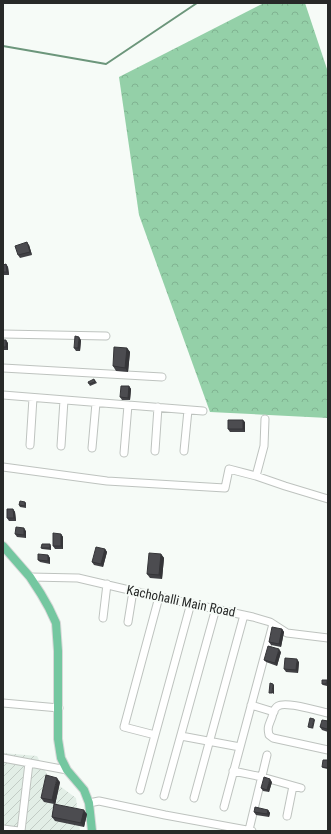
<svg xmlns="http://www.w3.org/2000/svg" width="331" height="834" font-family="'Roboto Condensed',sans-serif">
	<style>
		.industrial { fill: url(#industrial-furrows) }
		.forest { fill: url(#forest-crowns) }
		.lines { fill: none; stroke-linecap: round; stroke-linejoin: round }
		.stream { stroke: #6c967b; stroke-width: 2 }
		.minor-casing { stroke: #bec3bf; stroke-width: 9 }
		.major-casing { stroke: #d8d8d8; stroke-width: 10 }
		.minor { stroke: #fff; stroke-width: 7 }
		.major { stroke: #74c7a0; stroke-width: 8 }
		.wall { fill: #414145 }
		.shaded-wall { fill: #353538 }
		.building { fill: #4c4c50; stroke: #353538 }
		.labels { text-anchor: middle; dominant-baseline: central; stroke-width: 4; stroke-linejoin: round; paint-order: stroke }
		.street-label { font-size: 13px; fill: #272928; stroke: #f6fbf7 }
	</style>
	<defs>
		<pattern id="industrial-furrows" width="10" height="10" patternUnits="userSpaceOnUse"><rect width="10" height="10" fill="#e2eee6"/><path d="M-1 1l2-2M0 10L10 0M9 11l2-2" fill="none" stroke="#c2ccc5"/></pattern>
		<pattern id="forest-crowns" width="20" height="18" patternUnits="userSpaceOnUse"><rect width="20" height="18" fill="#94d0a8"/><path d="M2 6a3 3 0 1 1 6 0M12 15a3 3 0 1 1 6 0" fill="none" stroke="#80b391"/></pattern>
	</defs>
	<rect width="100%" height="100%" fill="#f6fbf7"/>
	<path class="industrial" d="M3 753 37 756 49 778 76 798 80 831H3Z"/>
	<path class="forest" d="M264 3H305L328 72V418L210 412 139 215 119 77Z"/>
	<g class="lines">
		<path class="stream" d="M3 46 106 64 197 3"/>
		<g class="minor-casing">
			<path id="minor" d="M3 334 106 336
				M3 368 162 377
				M3 395 203 411
				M30 445 33 398
				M61 446 64 400
				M92 448 96 403
				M155 451 158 407
				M184 451 188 410
				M124 453 128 405
				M3 467 107 481 225 488 229 469 256 476 264 446 265 419
				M256 476 285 486 328 499
				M30 577 78 578 159 597 253 617 270 622 287 633 328 638
				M103 618 107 584
				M128 622 133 591
				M3 703 59 708
				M251 705 274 712
				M328 713C318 711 286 701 278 706 274 708 273 713 272 717 269 725 267 727 269 735L273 738 328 750
				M155 735 124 727 159 597
				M181 736 240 747
				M3 758 67 770
				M233 771 262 777 301 788
				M140 790 191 603
				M164 796 216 608
				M194 798 244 615
				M89 803 99 801 165 815 252 831
				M224 807 273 624
				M287 816 293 786
				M3 829 19 831
				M249 830 267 755
				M21 831 29 763"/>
		</g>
		<g class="major-casing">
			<path id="major" d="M3 546 30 577 41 594 49 608 56 623 58 651V739L61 758 67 770 84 790 89 803 92 831"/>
		</g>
		<use href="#minor" class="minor"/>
		<use href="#major" class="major"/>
	</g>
	<path class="wall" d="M29 245 32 255 20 258 18 255Z
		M6 264 8 267 9 275H3V265Z
		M3 340 8 343V350H3Z
		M81 340 80 351H76L74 348Z
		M127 348 130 352 128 372 116 371 113 366Z
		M95 380 97 383 90 386 89 384Z
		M129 386 131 389 130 400H122L120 397Z
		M245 422V432H230L228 429Z
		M25 502 26 503V508L20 507 19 505Z
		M13 509 15 512 16 521H9L7 518Z
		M26 531V538L17 537 15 534Z
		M61 534 63 537V549H55L53 546Z
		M50 544 51 546V550L42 549 41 548Z
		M105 549 107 552 103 567 94 565 92 562Z
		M161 554 164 558 162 579 150 578 147 574Z
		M48 555 50 558V564L40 562 38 560Z
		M282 629 284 632 281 647 271 645 269 642Z
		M281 652 277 666 266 662 264 660Z
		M299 662 298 673 286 672 284 669Z
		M328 682 327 686 323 685 322 684Z
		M328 721V732L322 730 320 727Z
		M328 760V769L323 768 322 767Z
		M60 782 55 805 87 814 84 827 55 821 52 817 54 804 44 802 41 798Z
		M272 782 269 792 263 791 261 788Z
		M268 810 270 813 269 817 256 815 254 812Z"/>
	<path class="shaded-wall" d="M27 242 29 245 32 255 30 252Z
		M6 264 8 267 9 275 7 272Z
		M79 337 81 340 80 351 78 348Z
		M6 340 8 343V350L6 347Z
		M127 348 130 352 128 372 125 368Z
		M129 386 131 389 130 400 128 398Z
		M243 420 245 422V432L243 429Z
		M13 509 15 512 16 521 14 518Z
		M24 528 26 531V538L24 535Z
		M61 534 63 537V549L61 546Z
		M105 549 107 552 103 567 101 564Z
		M161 554 164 558 162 579 159 575Z
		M48 555 50 558V564L48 561Z
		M282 629 284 632 281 647 279 644Z
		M279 649 281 652 277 666 275 663Z
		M297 659 299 662 298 673 296 670Z
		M273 684 274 685V694L272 693Z
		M314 719 315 720 313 729 312 728Z
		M57 778 60 782 55 805 52 800Z
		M270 779 272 782 269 792 267 790Z
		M84 810 87 814 84 827 81 823Z
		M268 810 270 813 269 817 267 814Z"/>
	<path class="building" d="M27 242 30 252 18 255 15 246Z
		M6 264 7 272H3V265Z
		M75 336 79 337 78 348H74Z
		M3 340H6V347H3Z
		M114 347 127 348 125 368 113 366Z
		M94 379 95 382 89 384 88 382Z
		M121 386H129L128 398 120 397Z
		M228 420H243V429H228Z
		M20 501 25 502V506L19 505Z
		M7 509H13L14 518H7Z
		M16 527 24 528V535L15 534Z
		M53 533 61 534V546H53Z
		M42 544H50V548H41Z
		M96 547 105 549 101 564 92 562Z
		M149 553 161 554 159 575 147 574Z
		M38 554 48 555V561L38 560Z
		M272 627 282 629 279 644 269 642Z
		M268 646 279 649 275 663 264 660Z
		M285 658 297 659 296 670 284 669Z
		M322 680H327L326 684H322Z
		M270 683 273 684 272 693H269Z
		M310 718 314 719 312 728 308 727Z
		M322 720 328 721V726L327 729 320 727Z
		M323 760H328V768L322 767Z
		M46 775 57 778 52 800 41 798Z
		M264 777 270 779 267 790 261 788Z
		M54 804 84 810 81 823 52 817Z
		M255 807 268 810 267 814 254 812Z"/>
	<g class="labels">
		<g class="street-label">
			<text transform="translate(181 601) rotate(12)">Kachohalli Main Road</text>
		</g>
	</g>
	<rect width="331" height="834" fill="none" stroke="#272928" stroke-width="8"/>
</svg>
